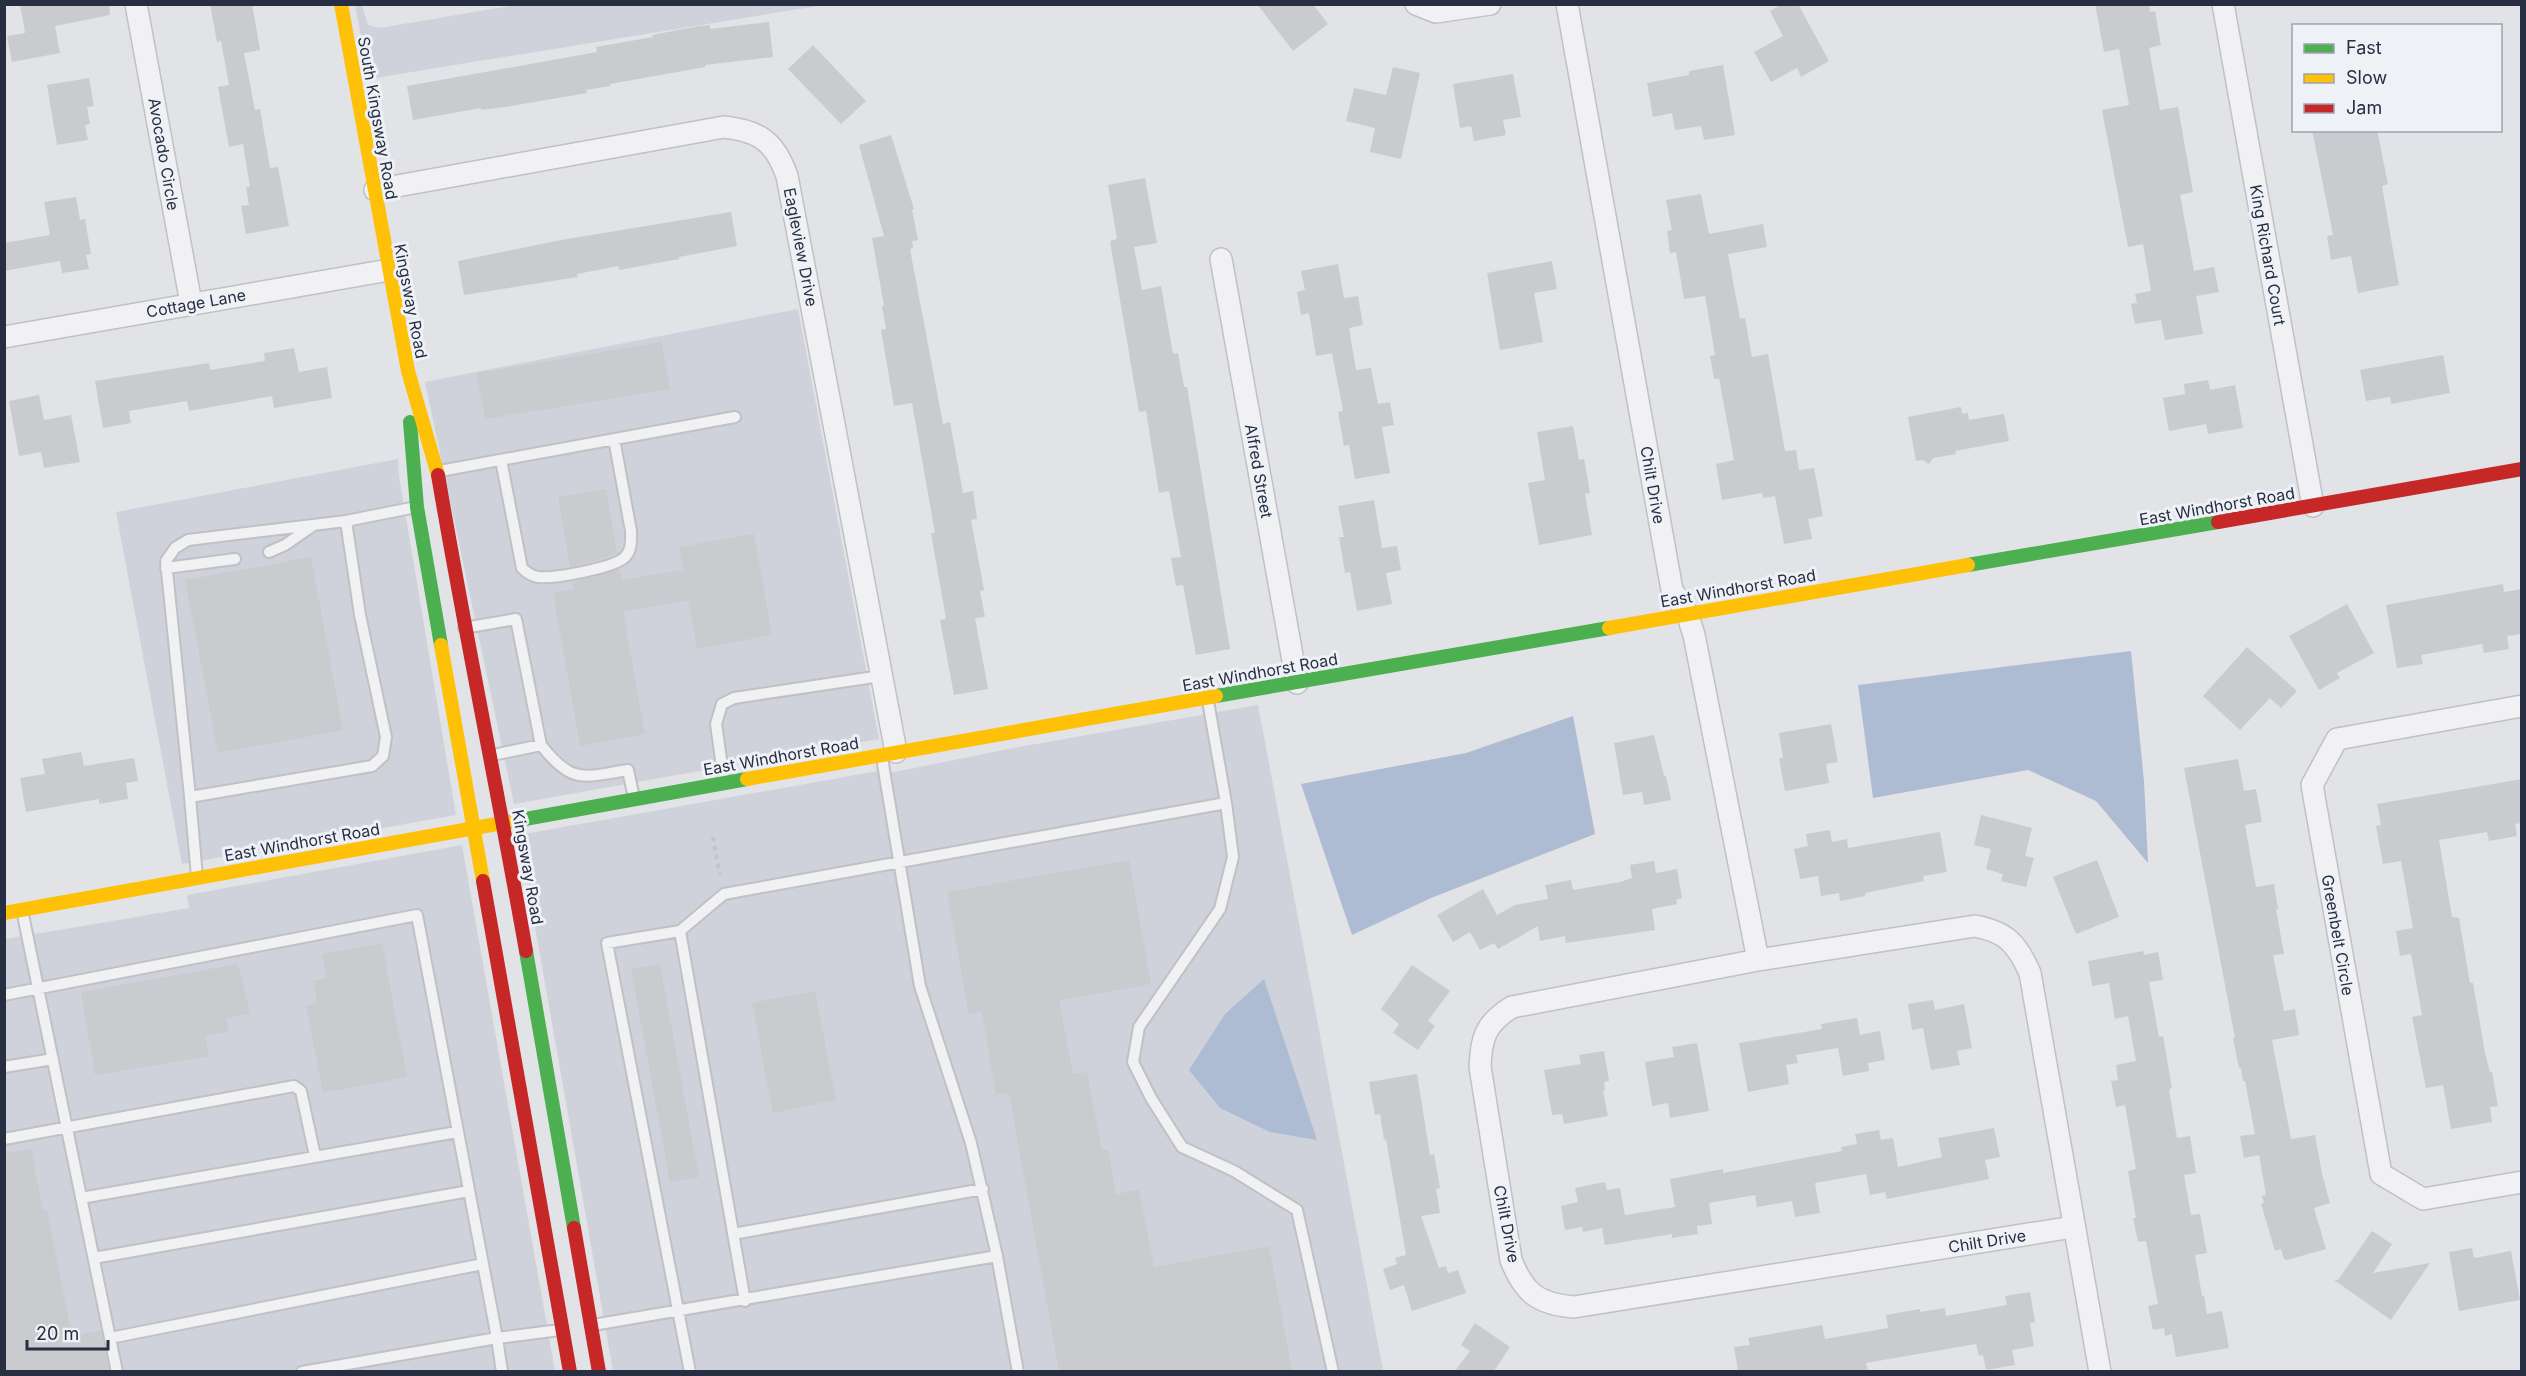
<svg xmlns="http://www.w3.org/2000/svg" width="2526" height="1376" font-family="Inter,sans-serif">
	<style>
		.built { fill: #cfd2da }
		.water { fill: #aebcd3 }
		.building { fill: #c9cbcf }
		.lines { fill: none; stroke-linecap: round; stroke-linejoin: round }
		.lane-casing { stroke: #bfc1c5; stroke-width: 14 }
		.street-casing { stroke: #bfc1c5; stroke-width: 24 }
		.path { stroke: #c3c4ca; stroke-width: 4; stroke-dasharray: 4.5 4.5; stroke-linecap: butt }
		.lane { stroke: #f1f1f3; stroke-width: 10 }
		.street { stroke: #f1f1f3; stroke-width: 21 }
		.fast { stroke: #4caf50; stroke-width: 14 }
		.slow { stroke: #ffc107; stroke-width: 14 }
		.jam { stroke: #c62828; stroke-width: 14 }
		.labels { text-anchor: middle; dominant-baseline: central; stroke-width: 6; stroke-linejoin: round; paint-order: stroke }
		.street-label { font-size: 16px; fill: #272e41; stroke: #eef1f6 }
	</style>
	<rect width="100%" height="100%" fill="#e1e3e7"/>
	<path class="built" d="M355 5H362L368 25 379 28 516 5H824L369 79Z
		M798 309 879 739 514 804 425 382Z
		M398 459 399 476 456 815 182 864 116 512Z
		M1258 705 1383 1371H613L519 835 889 769 890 773 1008 749Z
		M462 845 555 1371 5 1372V939L189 908 187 895Z"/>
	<path class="water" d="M2131 651 2144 781 2148 863 2096 801 2028 770 1873 798 1858 685Z
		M1573 716 1595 834 1431 898 1352 935 1301 784 1466 753Z
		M1264 979 1317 1140 1270 1132 1220 1108 1189 1070 1225 1014Z"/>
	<path class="building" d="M20 4H109L110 15 55 26 60 53 12 62 7 36 25 33Z
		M210 4H252L260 50 244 53 255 110 260 109 270 168 278 167 289 226 246 234 241 206 249 205 246 187H250L243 144 229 147 218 87 229 85 221 41 217 42Z
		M1257 4H1313L1328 24 1293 51Z
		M1782 4H1798L1829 61 1801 77 1797 68 1771 82 1754 52 1783 36 1770 11Z
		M2095 4H2149L2150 12 2155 11 2161 45 2149 48 2160 110 2178 107 2193 192 2180 195 2194 271 2214 267 2219 292 2196 296 2203 334 2165 340 2161 320 2135 324 2131 304 2137 303 2135 294 2151 291 2143 244 2128 247 2102 110 2129 105 2119 49 2104 52Z
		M769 22 773 57 705 65V67L610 84V86L586 90 587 93 511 106 481 110V108L413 120 407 86 597 52 596 47 653 37 652 35 699 26 710 25V29Z
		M813 45 866 101 841 124 788 69Z
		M1723 65 1735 135 1704 140 1701 126 1675 130 1672 113 1653 117 1647 83 1689 75V71Z
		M1393 67 1420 73 1401 159 1370 152 1375 128 1346 121 1354 88 1386 95Z
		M1513 74 1521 117 1503 120 1506 135 1474 141 1471 126 1460 128 1453 84Z
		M89 78 94 106 87 107 90 124 85 125 88 140 57 145 47 85Z
		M2312 130H2377L2388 184 2382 186 2399 285 2358 293 2351 256 2331 260 2327 236 2333 235Z
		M891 135 914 209 912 210 918 240 912 241 913 248 910 249 943 424 950 422 963 493 973 491 977 519 971 520 984 590 980 591 985 617 975 618 988 689 954 695 940 620 946 619 931 533H935L912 403 894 406 881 330 886 329 882 306H884L872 238 884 236 859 145Z
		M1145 178 1157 243 1134 247 1142 290 1161 286 1173 354 1178 353 1184 387H1187L1230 649 1196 655 1183 585 1176 586 1171 558 1181 557 1169 491 1159 493 1146 411 1139 412 1110 241 1117 239 1108 185Z
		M1701 194 1709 234 1763 224 1767 247 1728 254 1740 319 1745 318 1752 357 1768 354 1785 451 1796 450 1799 470 1814 468 1823 516 1808 519 1812 539 1784 544 1775 496 1763 498 1762 493 1722 500 1716 464 1734 460 1719 378 1714 379 1710 356 1715 355 1705 296 1684 299 1676 252 1670 253 1667 231 1672 230 1666 200Z
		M76 197 80 220 85 219 91 254 86 255 89 269 62 273 60 261 4 271V243L50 235 44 202Z
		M731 212 737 246 679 257V259L619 270 618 266 577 274 578 277 464 295 458 261 561 240Z
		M1552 261 1557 289 1534 293 1543 342 1500 350 1487 273Z
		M1338 264 1344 298 1358 296 1363 325 1349 328 1356 370 1371 368 1378 404 1390 402 1394 425 1382 427 1390 473 1355 479 1349 445 1344 446 1338 412 1343 411 1332 353 1316 356 1309 313 1301 315 1297 292 1305 290 1301 271Z
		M662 342 670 389 485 419 477 373Z
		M294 348 299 372 327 367 332 398 274 408 272 396 189 411 187 401 129 411 131 423 103 428 95 381 209 363 210 370 265 361 264 353Z
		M2443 355 2450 393 2391 404 2390 397 2366 401 2360 370Z
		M2208 380 2210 390 2235 385 2243 428 2208 434 2206 424 2169 431 2163 398 2185 394 2184 384Z
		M39 395 44 420 71 415 80 462 44 468 41 452 19 456 9 401Z
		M1961 407 1962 414 1968 413 1969 420 2004 414 2009 441 1955 451 1956 454 1933 458 1929 464 1923 460 1916 461 1908 417Z
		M1573 426 1579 460 1584 459 1590 493 1585 494 1592 535 1539 545 1528 483 1545 480 1537 432Z
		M606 489 617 553 595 561 570 567 558 497Z
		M1374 500 1382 548 1397 546 1401 570 1386 573 1392 604 1357 611 1350 572 1345 573 1339 537H1344L1338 506Z
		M754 534 772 635 697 649 688 600 623 612 645 734 580 746 553 593 574 589 573 582 620 569 622 580 683 570 679 547Z
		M311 557 343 730 218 753 185 580Z
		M2503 584 2504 592 2522 589V634L2507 636 2509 649 2484 653 2482 644 2421 655 2423 664 2397 668 2386 605Z
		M2347 604 2374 653 2337 673 2340 678 2319 690 2289 636Z
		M2247 647 2297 691 2281 708 2270 698 2240 730 2203 696Z
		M1831 724 1838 762 1826 764 1829 783 1785 791 1779 758H1783L1779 733Z
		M1654 735 1664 776H1666L1671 800 1644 805 1642 792 1623 795 1614 743Z
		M81 752 84 766 134 758 138 781 126 783 128 799 99 804V799L26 812 20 778 45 774 42 759Z
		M2238 759 2244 791 2256 789 2262 822 2245 825 2256 887 2274 884 2278 909H2276L2284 954 2273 955 2284 1011 2295 1009 2299 1035 2272 1040 2291 1139 2315 1135 2322 1174 2330 1203 2314 1208 2326 1249 2287 1260 2284 1259 2281 1249 2275 1251 2261 1204 2264 1203 2262 1196 2266 1195 2259 1155 2244 1158 2240 1136 2255 1134 2245 1081H2243L2241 1068H2239L2233 1038H2235L2184 768Z
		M2522 779V823L2515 824 2517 836 2489 841 2487 832 2439 840 2452 917 2459 918 2470 983H2473L2485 1053 2490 1072H2492L2498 1106 2490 1107 2492 1122 2451 1129 2443 1085 2426 1088 2412 1017 2422 1015 2411 954 2400 956 2396 931 2413 928 2401 861 2383 864 2376 826 2381 825 2377 804Z
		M1981 815 2032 828 2025 856 2034 858 2026 887 2001 881 2003 874 1986 869 1991 849 1974 845Z
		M1830 830 1832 842 1847 839 1848 848 1940 832 1947 872 1923 876 1924 881 1865 893V896L1840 901 1839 893 1821 896 1818 876 1800 879 1794 849 1808 846 1806 834Z
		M1129 860 1151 984 1059 1000 1073 1074 1087 1072 1102 1151 1108 1150 1116 1194 1139 1190 1154 1267 1269 1246 1292 1371H1059L1009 1093 996 1095 982 1012 969 1015 947 892Z
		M2097 860 2119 917 2076 934 2053 877Z
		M1654 861 1656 873 1677 869 1682 898 1676 900 1677 904 1652 909 1655 930 1566 943 1565 936 1540 941 1538 926 1498 949 1494 943 1480 950 1470 932 1453 942 1437 915 1483 889 1497 915 1515 905 1548 899 1545 885 1571 880 1573 890 1620 882 1632 878 1630 865Z
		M382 943 407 1077 323 1093 306 1006 317 1003 313 981 327 978 322 954Z
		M2143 951 2144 955 2158 952 2163 980 2149 982 2159 1037 2163 1036 2172 1088 2169 1089 2177 1138 2190 1136 2196 1173 2184 1175 2191 1215 2200 1214 2207 1253 2195 1255 2202 1296H2204L2207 1314 2222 1311 2229 1348 2176 1357 2172 1334 2165 1336 2164 1328 2153 1330 2148 1306 2158 1304 2146 1241 2138 1242 2133 1218H2136L2128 1171 2136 1169 2125 1105 2116 1107 2111 1081 2118 1080 2116 1065 2136 1061 2128 1016 2115 1019 2109 983 2092 986 2088 961Z
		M238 964 250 1014 226 1018 229 1031 205 1036 209 1056 95 1075 81 992Z
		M660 964 699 1177 670 1182 631 969Z
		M1412 965 1450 991 1428 1021 1435 1026 1418 1050 1393 1033 1399 1024 1381 1009Z
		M815 991 836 1100 773 1113 752 1003Z
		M1933 1000 1935 1010 1964 1004 1972 1048 1957 1051 1960 1065 1931 1070 1923 1028 1912 1030 1908 1004Z
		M1857 1018 1860 1035 1880 1031 1885 1060 1868 1063 1869 1071 1843 1076 1838 1048 1796 1055 1798 1063 1786 1065 1789 1084 1748 1092 1739 1043 1822 1029 1821 1024Z
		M1697 1043 1709 1111 1670 1118 1668 1103 1652 1106 1645 1062 1674 1057 1672 1047Z
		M1604 1051 1609 1081 1604 1082 1605 1090 1603 1091 1608 1116 1564 1124 1562 1114 1552 1115 1544 1070 1581 1064 1579 1055Z
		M1417 1074 1430 1155 1434 1154 1440 1188 1436 1189 1440 1213 1421 1216 1439 1268 1446 1266 1448 1273 1458 1270 1466 1293 1412 1311 1404 1285 1390 1290 1383 1269 1397 1264 1395 1258 1406 1255 1386 1139 1384 1140 1380 1114 1375 1115 1369 1082Z
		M1994 1128 2000 1157 1985 1160 1989 1179 1887 1199 1885 1192 1870 1195 1866 1174 1815 1183 1820 1213 1795 1217 1792 1201 1757 1207 1755 1195 1709 1203 1712 1224 1697 1226 1698 1234 1672 1238V1234L1605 1245 1602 1228 1583 1232 1582 1227 1565 1230 1561 1206 1578 1202 1575 1188 1605 1182 1607 1190 1620 1188 1625 1215 1675 1207 1670 1179 1723 1169V1173L1842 1151 1841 1147 1857 1144 1855 1134 1879 1130 1881 1140 1893 1138 1898 1167 1942 1157 1938 1138Z
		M31 1149 43 1211 47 1210 72 1336 101 1331 109 1371H4V1154Z
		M2372 1231 2392 1244 2373 1273 2430 1263 2391 1320 2334 1280H2338Z
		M2472 1248 2474 1258 2511 1251 2520 1300 2459 1311 2449 1252Z
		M2030 1292 2035 1322 2030 1323 2034 1346 2012 1350 2015 1365 1986 1370 1983 1355 1979 1356 1976 1344 1866 1363 1868 1371H1738L1734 1347 1750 1345 1748 1338 1822 1325 1825 1339 1888 1328 1886 1315 1920 1309V1312L1945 1308 1946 1316 2007 1305 2005 1296Z
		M1475 1323 1510 1347 1494 1371H1455L1470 1351 1461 1345Z"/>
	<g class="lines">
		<g class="lane-casing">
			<path id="lane" d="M501 460 522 568C527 573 531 576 538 577 554 579 614 568 625 557 632 550 631 540 631 531L614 439
				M440 471 735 417
				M269 552 285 545 311 527
				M166 568 235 559
				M464 628 516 619 541 745 493 755
				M1208 701 1226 803 1233 857 1220 909 1139 1027 1133 1062 1151 1098 1182 1147 1234 1171 1297 1210 1333 1372
				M541 745C573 785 582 777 628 770L634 798
				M882 758 920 986 971 1143 997 1256
				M724 780 716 724 722 704 734 698 881 676
				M190 797 166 561 175 548 188 540 346 521
				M197 877 190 797 372 766 383 756 386 737 360 615 346 521 416 507
				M22 910 117 1372
				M680 931 724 894 1226 803
				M4 995 417 915 497 1338 302 1372
				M4 1067 53 1059
				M4 1139 294 1086 301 1091 315 1156
				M81 1198 457 1132
				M733 1234 983 1189
				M94 1258 469 1191
				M593 1325 997 1256 1018 1372
				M110 1338 483 1264
				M502 1372 497 1338 560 1330
				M690 1372 607 943 680 931 745 1301"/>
		</g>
		<g class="street-casing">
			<path id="street" d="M136 4 191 303
				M1416 4 1436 12 1490 4
				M1567 4 1672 590 1687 613 1694 635 1758 960
				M2223 4 2313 506
				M375 190 724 127C760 131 775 142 787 176L896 752
				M1221 259 1297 683
				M4 337 389 270
				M2522 706 2337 739 2312 785 2381 1174 2423 1199 2522 1182
				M2073 1227 1574 1307C1538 1304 1524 1293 1511 1260L1480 1067C1481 1037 1486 1023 1512 1007L1758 960 1975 926C2007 932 2017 944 2030 973L2100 1372"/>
		</g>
		<path class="path" d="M713 837 720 875"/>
		<use href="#lane" class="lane"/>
		<use href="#street" class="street"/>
		<path class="fast" d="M410 422 417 507 441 645
			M1968 565 2218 522
			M1216 696 1609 628
			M508 822 747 779
			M526 951 574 1228"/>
		<path class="slow" d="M341 4 408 371 438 475
			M1609 628 1968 565
			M441 645 483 881
			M747 779 1216 696
			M4 913 508 822"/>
		<path class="jam" d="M438 475C465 634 498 792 526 951
			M2218 522 2522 469
			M483 881 570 1372
			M574 1228 599 1372"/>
	</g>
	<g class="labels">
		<g class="street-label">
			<text transform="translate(378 118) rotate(80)">South Kingsway Road</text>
			<text transform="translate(164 154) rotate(80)">Avocado Circle</text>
			<text transform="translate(801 247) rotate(79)">Eagleview Drive</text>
			<text transform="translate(2268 255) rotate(80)">King Richard Court</text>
			<text transform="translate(411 301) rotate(79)">Kingsway Road</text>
			<text transform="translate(196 303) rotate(-10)">Cottage Lane</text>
			<text transform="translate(1259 471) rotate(80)">Alfred Street</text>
			<text transform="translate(1653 485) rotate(80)">Chilt Drive</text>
			<text transform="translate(2217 506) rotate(-10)">East Windhorst Road</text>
			<text transform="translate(1738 588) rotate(-10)">East Windhorst Road</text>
			<text transform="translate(1260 672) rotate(-10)">East Windhorst Road</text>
			<text transform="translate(781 756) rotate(-10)">East Windhorst Road</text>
			<text transform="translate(302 842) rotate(-10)">East Windhorst Road</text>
			<text transform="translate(528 867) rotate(80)">Kingsway Road</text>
			<text transform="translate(2338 935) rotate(80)">Greenbelt Circle</text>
			<text transform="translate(1507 1224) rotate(79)">Chilt Drive</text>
			<text transform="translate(1987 1241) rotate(-9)">Chilt Drive</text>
		</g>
	</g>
	<rect width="2526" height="1376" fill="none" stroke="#272e41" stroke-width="12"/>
	<rect x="2292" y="24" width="210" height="108" fill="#eef1f6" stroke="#9ea3ae" stroke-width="1.5"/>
	<rect x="2304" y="44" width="30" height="9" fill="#4caf50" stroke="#9ea3ae" stroke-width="1.5"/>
	<text x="2346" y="54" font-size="18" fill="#272e41">Fast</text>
	<rect x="2304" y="74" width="30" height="9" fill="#ffc107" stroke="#9ea3ae" stroke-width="1.5"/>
	<text x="2346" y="84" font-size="18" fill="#272e41">Slow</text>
	<rect x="2304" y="104" width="30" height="9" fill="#c62828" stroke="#9ea3ae" stroke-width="1.5"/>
	<text x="2346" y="114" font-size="18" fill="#272e41">Jam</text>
	<path d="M27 1340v9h81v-9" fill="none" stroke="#272e41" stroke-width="3"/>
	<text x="36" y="1340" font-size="18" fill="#272e41" stroke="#eef1f6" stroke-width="4.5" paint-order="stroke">20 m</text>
</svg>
